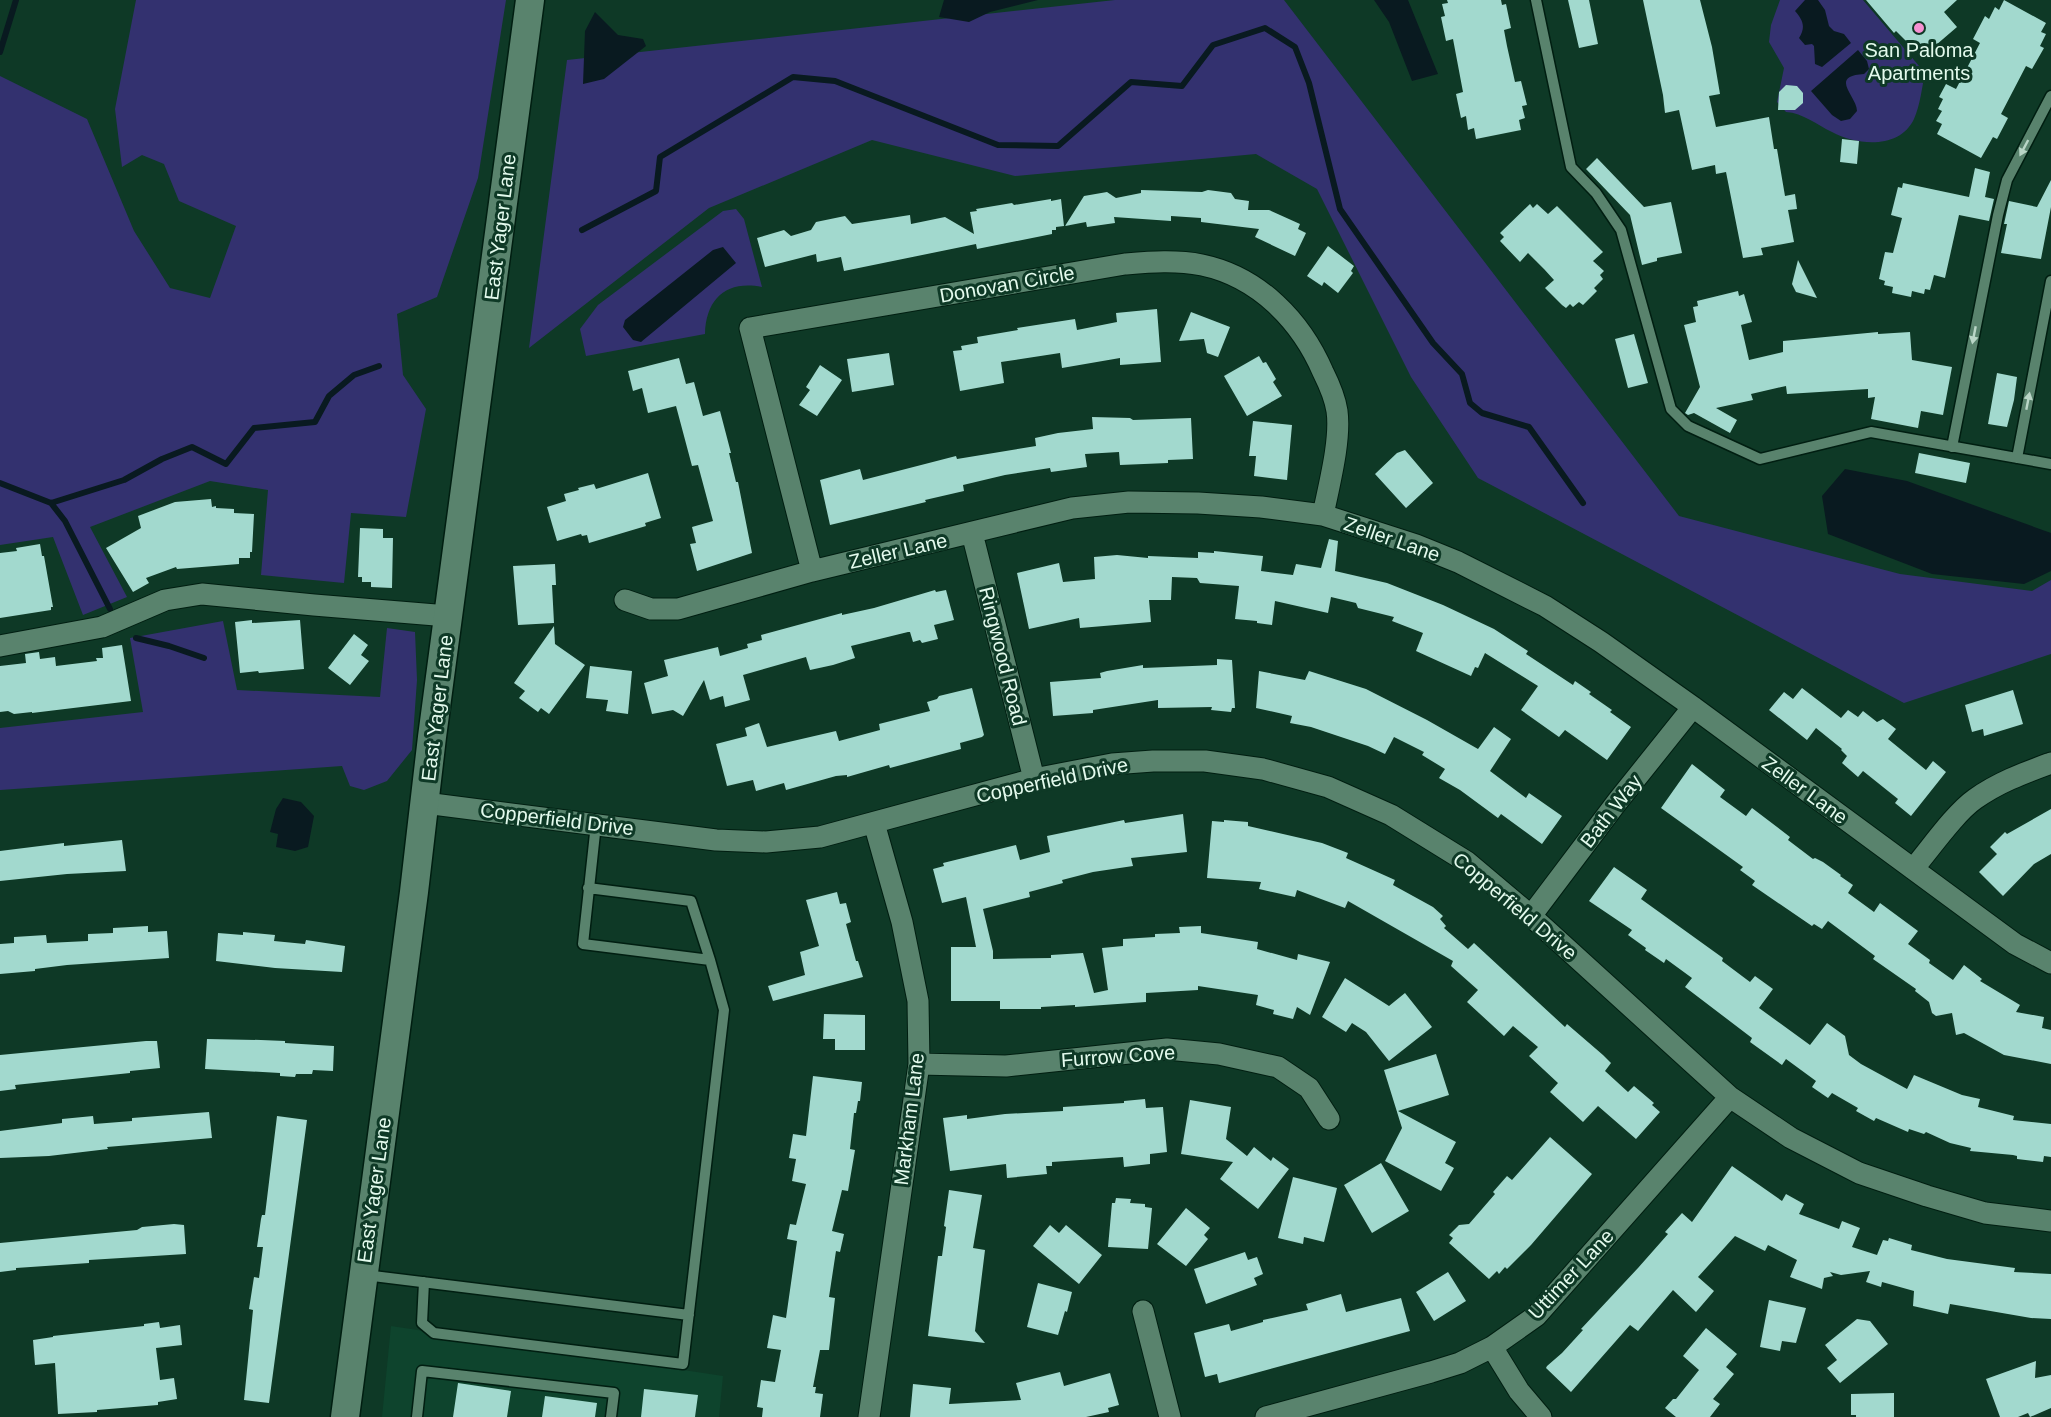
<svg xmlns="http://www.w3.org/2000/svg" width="2051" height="1417" font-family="Arial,sans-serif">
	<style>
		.built { fill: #0e442d }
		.green { fill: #33316f }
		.water { fill: #091a20 }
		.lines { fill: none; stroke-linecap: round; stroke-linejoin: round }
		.stream { stroke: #091a20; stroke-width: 6 }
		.building { fill: #a2d9ce }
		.lane-casing { stroke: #001e11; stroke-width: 13 }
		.street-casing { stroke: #001e11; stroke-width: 23 }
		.secondary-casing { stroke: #001e11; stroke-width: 31 }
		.lane { stroke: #59836d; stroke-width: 10 }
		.street { stroke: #59836d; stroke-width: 21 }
		.secondary { stroke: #59836d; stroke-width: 28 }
		.oneway { fill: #bad6c7 }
		.poi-dot { fill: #f591d2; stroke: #0e3926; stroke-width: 2 }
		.labels { text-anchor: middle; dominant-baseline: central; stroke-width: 6; stroke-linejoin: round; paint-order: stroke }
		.poi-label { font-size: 20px; fill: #e3faed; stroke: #0e3926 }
		.street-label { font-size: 20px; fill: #e3faed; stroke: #0e3926 }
	</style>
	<rect width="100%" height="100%" fill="#0e3926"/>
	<path class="built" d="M391 1326 723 1376 719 1417H382Z"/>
	<path class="green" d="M136 0H506L478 178 437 297 397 314 403 375 426 409 406 517 351 513 344 583 261 575 268 490 210 481 90 527 127 597 83 615 53 537 0 545V76L87 119 134 231 170 288 210 298 236 226 179 201 164 164 142 155 122 167 115 109Z
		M1115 0H1284L1679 516 1900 574 2032 591 2051 580V654L1904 703 1478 478 1411 377 1317 189 1256 154 1015 176 872 140 709 208 529 348 567 60Z
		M1780 0H1863L1925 73C1922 87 1920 106 1914 119 1900 149 1858 146 1832 132 1817 125 1803 113 1786 112L1777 102 1784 68 1769 42 1771 25Z
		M736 209 744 219 762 287C727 280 706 298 705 334L586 356 580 329 598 305 723 211Z
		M223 621 237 690 380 697 387 628 415 632 417 680 412 750 387 781 364 790 350 786 342 766 0 790V728L143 712 130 638Z"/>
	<path class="water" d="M944 0H1038L990 12 969 22 939 17Z
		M1374 0H1408L1438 74 1412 81 1389 22Z
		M1805 0H1818L1825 10 1829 26 1834 31 1844 34 1851 43 1822 67 1815 64 1814 46 1812 44 1805 45 1799 38C1806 27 1803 20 1795 11Z
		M595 12 618 35 643 39 646 46 604 79 583 84 585 31Z
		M1858 50 1867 61 1869 69 1864 74C1828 76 1857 96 1857 111L1850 119 1841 121 1832 115 1811 91Z
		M723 247 736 263 641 342 633 340 623 327 625 320 713 250Z
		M1845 469 1907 481 2051 533V571L2024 584 1932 574 1828 534 1822 496Z
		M283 798 301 802 314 816 308 847 295 851 276 847 278 834 270 832 276 809Z"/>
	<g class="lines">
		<path class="stream" d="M0 52 16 0
			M582 230 656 191 660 157 793 77 835 81 998 145 1058 146 1131 82 1182 86 1213 45 1265 28 1295 47 1309 83 1340 209 1433 343 1462 374 1470 403 1482 413 1529 427 1583 503
			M0 483 51 503 124 480 162 459 192 447 226 464 254 428 315 422 329 396 354 375 379 366
			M51 503 65 521 110 609
			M136 638 169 646 204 658"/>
	</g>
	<path class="building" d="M1447 0H1501L1502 5 1506 4 1511 28 1504 30 1507 46 1515 82 1521 81 1527 105 1522 106 1525 118 1519 120 1521 130 1476 139 1474 128 1468 130 1466 116 1461 118 1456 94 1463 92 1453 39 1446 41 1441 17 1445 16 1442 4 1448 3Z
		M1568 0H1589L1598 44 1579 48Z
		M1643 0H1700L1712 47 1720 94 1709 96 1716 127 1769 117 1774 149H1777L1785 196 1795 194 1797 209 1788 210 1794 242 1761 248 1763 255 1743 258 1726 172 1716 174 1715 165 1692 170 1679 110 1665 113 1663 95Z
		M1866 0H1957L1944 12 1957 27 1922 57 1896 31 1894 33Z
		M2004 0 2046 23 2041 32 2046 34 2040 46 2044 48 2032 69 2026 66 2001 114 2008 118 1997 139 1993 137 1981 158 1937 134 1942 124 1936 121 1942 111 1938 109 1943 99 1939 97 1946 84 1956 89 1980 43 1973 39 1985 16 1989 19 1995 7 1999 10Z
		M1786 85 1797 86 1803 93V103L1795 110H1778L1779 92Z
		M1842 139 1859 141 1857 164 1840 162Z
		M1597 158 1644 207 1671 202 1682 253 1657 258V261L1642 265 1630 215 1586 169Z
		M1975 168 1990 172 1985 197 1994 199 1989 221 1959 215 1945 278 1934 275 1930 290 1925 289 1924 294 1912 291 1911 297 1892 293 1893 287 1884 285 1885 281 1879 279 1885 252 1893 253 1902 218 1891 215 1898 187 1902 188 1903 183 1969 197Z
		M2051 180V207L2041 259 2001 253 2007 224H2004L2009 201 2037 207Z
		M1141 190 1202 192 1208 190 1231 193 1235 199 1249 201 1248 210H1269L1300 224 1298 229 1306 233 1295 256 1255 237 1259 229 1201 222V218L1171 216V221L1114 217 1115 223 1087 227 1086 222 1065 226 1084 196 1107 192 1116 198 1141 193Z
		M1051 199V201L1061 199 1064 226 1056 227V230H1052V234L977 249 976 244 844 271 841 257 817 262 816 254 765 267 757 238 784 230 791 236 811 230 816 222 845 216 852 224 910 215 911 224 945 217 974 234 970 212 977 211 976 209 1012 203 1014 205Z
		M1530 204 1533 208 1537 204 1548 214 1557 206 1603 252 1593 261 1604 271 1600 275 1603 279 1594 288 1597 291 1583 305 1579 302 1573 307 1570 304 1566 308 1562 305 1545 288 1554 280 1544 269 1528 253 1520 262 1500 241 1504 237 1500 233Z
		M1328 246 1354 266 1351 271 1353 273 1338 293 1324 282 1322 286 1307 276Z
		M1798 260 1817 298 1796 292 1792 284Z
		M1738 291 1739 296 1744 294 1752 322 1741 325 1749 360 1783 352V341L1878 332V334L1910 332 1912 360 1952 367 1943 415 1921 411 1918 428 1871 419 1875 397 1868 398V389L1787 394 1786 386 1751 394 1753 400 1716 408 1737 420 1730 433 1694 413 1688 415 1685 413 1700 387 1684 325 1696 322 1693 307 1698 306 1697 301Z
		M1157 309 1161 362 1120 365V358L1062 368 1060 353 1001 362 1004 383 960 391 953 351 962 350 961 346 978 343 977 337 1018 330 1017 328 1075 319 1077 330 1117 322 1116 313Z
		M1191 312 1230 327 1218 357 1207 353 1204 339 1179 341Z
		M1634 334 1648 383 1628 388 1615 339Z
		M889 353 894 385 852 392 847 359Z
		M1259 356 1263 363 1266 362 1276 379 1273 382 1282 396 1247 416 1224 376Z
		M679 358 686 384 694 382 703 416 720 411 731 453H729L736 482H738L752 553 697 571 690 544 696 543 692 527 713 521 698 465 692 466 676 406 648 413 642 388 633 391 628 371Z
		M820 365 842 380 817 416 799 405 810 390 806 387Z
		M1997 373 2017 377 2014 400 2007 427 1988 424Z
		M1092 417 1130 418 1133 420 1191 418 1193 459 1168 460V463L1120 465 1119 452 1085 454 1087 467 1051 472 1050 468 1005 475 963 485 964 491 925 500 926 502 830 525 820 480 860 469 863 480 956 456 957 459 1036 446 1035 438 1058 433 1093 429Z
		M1253 421 1292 425 1287 480 1254 476 1256 456H1249Z
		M1405 450 1433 483 1406 508 1375 474 1397 453Z
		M1919 453 1970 463 1966 483 1915 473Z
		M648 473 661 518 645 523 646 526 589 543 587 535 582 536 581 534 557 541 547 507 566 501 564 494 579 490 578 488 594 484 596 489Z
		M211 499 212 507 216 506V508L234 509V513L254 514 252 552H250V558H239V564L177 569 176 567 146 578 149 583 133 592 106 548 141 528 138 516 175 502Z
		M360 528 383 529V538H393L392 588 371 587V582H362V577H358Z
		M1329 539 1338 541 1335 571 1387 583 1443 605 1494 629 1528 651 1526 654 1573 685 1575 681 1591 692 1589 694 1612 710 1610 712 1631 727 1607 760 1565 730 1559 737 1521 710 1538 686 1485 653 1478 668 1475 667 1471 676 1416 651 1423 633 1392 621 1394 617 1358 608 1356 603 1331 597 1328 613 1275 601 1272 625 1257 623V621L1235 619 1239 586 1200 583 1197 578 1172 577 1171 600H1149L1151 622 1080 628 1079 618 1029 629 1017 573 1059 563 1063 582 1095 579 1094 557 1117 555 1148 558V556L1198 558V552L1214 553V551L1263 556 1261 571 1293 575 1296 564 1321 568Z
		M40 544 42 556H44L53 607H51V610L0 618V553L17 551 16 548Z
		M555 564 556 585H552L554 623 518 625 513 566Z
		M935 590 936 592 946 590 954 620 934 625 938 639 922 643 920 640 913 642 910 632H908L851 646 855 658 833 665 810 670 806 657 743 675 750 700 725 707 723 696 710 700 704 680 683 716 673 710 652 714 644 683 668 676 664 660 718 647 720 656 748 648 747 644 762 640 761 635 842 613V615L874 608Z
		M252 620V623L300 620 304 669 259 673 258 671 240 673 235 622Z
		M554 626 555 644 585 665 549 714 541 708 538 712 519 698 525 691 514 683Z
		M354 634 368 645 361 655 369 661 350 685 328 668Z
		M122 645 131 701 32 713V712L14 714 8 711 0 712V666L26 663 25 654 39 652 40 659 55 657 56 666 97 661 96 658H103L102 648Z
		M1217 659 1232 660 1235 708H1232L1231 712 1211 710 1212 707 1158 708V700L1093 710V713L1053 716 1050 682 1101 678 1100 673 1107 671 1143 665V668L1217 665Z
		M590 666 632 671 628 714 606 711 608 700 586 698Z
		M1259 671 1305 680 1309 671 1366 689 1427 720 1478 749 1494 727 1511 739 1490 771 1526 798 1529 793 1562 816 1542 844 1501 814 1498 818 1460 790 1439 778 1445 769 1422 755 1424 752 1394 737 1385 754 1368 746 1311 727 1290 723 1292 716 1256 708Z
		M972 688 984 735 982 737 960 743 961 749 890 768 889 765 847 777V775L836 776 786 790 784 783 756 791 753 780 727 786 716 744 747 736 745 728 759 723 767 747 836 731 839 741 880 730 879 724 930 711 927 702 937 699 939 696Z
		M1802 688 1841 718 1848 710 1858 717 1863 711 1877 722 1883 719 1896 729 1888 739 1926 770 1933 761 1946 772 1911 816 1895 803 1898 799 1863 771 1858 777 1842 763 1847 756 1841 750 1842 749 1816 728 1807 740 1769 710 1784 692 1793 699Z
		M2013 690 2023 724 1984 736 1983 729 1972 732 1965 705Z
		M1692 764 1725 790 1720 797 1746 816 1752 808 1790 837 1788 840 1813 859 1815 858 1823 862 1841 875 1840 876 1853 885 1848 893 1874 912 1880 903 1918 931 1908 944 1930 960 1929 963 1953 980 1964 965 1982 979 1980 981 2020 1005 2016 1012 2044 1017 2042 1028 2051 1030V1064L2004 1055 1964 1033 1956 1035 1952 1013 1936 1016 1932 1013 1929 1002 1915 991 1916 989 1873 959 1875 956 1828 921 1822 929 1814 924 1812 926 1752 885 1755 881 1740 870 1743 867 1661 808Z
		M2051 809V854L2034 864 2003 896 1979 872 1997 854 1990 847 2005 832 2007 834Z
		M1183 814 1187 852 1131 858 1133 866 1093 872 1062 880 1063 883 1029 892 1030 897 983 909 993 951V959L1051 958V955L1083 953 1094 993 1108 990 1102 948 1123 946V939L1155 937V934L1180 933 1179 927 1201 926V933L1258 942 1257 949 1297 960 1298 954 1330 962 1310 1015 1297 1007 1293 1019 1273 1014 1274 1010 1256 1005 1258 995 1198 986V990L1146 993V1002L1075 1007V1005L1041 1007V1009H1000V1001H951V947H976L966 897 942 903 933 869 944 866 943 863 1016 845 1020 860 1050 852 1047 836 1124 820 1125 823Z
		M1224 820 1248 822V826L1322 843 1348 853 1346 858 1395 880 1393 885 1433 907 1443 916 1440 919 1446 926 1444 928 1468 949 1474 943 1565 1027 1567 1024 1603 1055 1611 1063 1605 1071 1628 1092 1634 1086 1654 1103 1652 1105 1660 1112 1636 1139 1598 1106 1583 1122 1550 1092 1558 1083 1529 1056 1538 1047 1513 1026 1504 1036 1467 1002 1478 990 1451 966 1453 961 1348 901 1345 908 1297 890 1295 897 1259 889 1261 882 1207 878 1212 821 1224 822Z
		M122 840 126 871 67 874 0 881V851L64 843V846Z
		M1614 867 1647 890 1641 899 1723 958 1722 961 1750 982 1755 976 1773 989 1759 1008 1810 1045 1827 1023 1845 1036 1849 1055 1861 1064 1907 1089 1914 1075 1962 1095 1980 1099 1978 1107 2014 1116 2013 1120 2051 1124V1157L2044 1156 2043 1162 2017 1159V1156L2013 1155 1970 1151 1971 1148 1950 1143 1926 1132 1924 1134 1909 1129 1908 1132 1876 1118 1874 1121 1856 1111 1858 1108 1832 1093 1828 1098 1812 1087 1816 1081 1786 1059 1782 1065 1750 1042 1752 1038 1685 987 1692 978 1666 959 1664 963 1645 950 1646 948 1628 935 1632 930 1589 901Z
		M837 892 840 904 846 903 851 922 846 924 856 961H858L863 977 773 1001 768 986 805 975 800 952 819 946 806 900Z
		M148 926V932L167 931 169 958 67 965 35 969V971L0 974V944L14 943V937L46 935 47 943 88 941V934L113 933V928Z
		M243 932 275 935 274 941 305 944 306 940 345 946 342 972 275 968 216 961 218 933 243 935Z
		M1345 978 1389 1006 1405 993 1432 1027 1389 1061 1366 1032 1352 1023 1346 1032 1322 1017Z
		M824 1014 865 1015V1050H835V1039H823Z
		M207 1039 261 1040 285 1041V1043L334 1046 333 1071 313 1070 312 1074H296L295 1077 280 1076V1073L205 1069Z
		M146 1041H157L160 1068 130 1071V1073L15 1085 16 1089 0 1091V1055Z
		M1436 1054 1449 1095 1398 1111 1456 1142 1445 1163 1454 1168 1441 1191 1385 1161 1402 1128 1384 1070Z
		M813 1076 862 1082 860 1101H858L856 1113H854L850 1149 855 1150 848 1191 842 1190 832 1231 844 1234 840 1252 836 1251 829 1297 835 1298 829 1350H820L813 1387H816L815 1393 823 1394 820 1417H762L763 1408 757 1407 761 1380 775 1382 781 1350 767 1348 773 1315 786 1318 797 1241 787 1239 790 1224 796 1225 806 1184 792 1181 796 1159 789 1158 793 1134 806 1136Z
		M1145 1099 1146 1108 1163 1107 1167 1152 1150 1154V1164L1124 1167 1123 1157 1052 1162V1166H1046L1047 1174 1007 1178 1006 1164 950 1171 943 1118 967 1115V1119L1005 1114 1063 1111V1107L1124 1103V1101Z
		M1190 1100 1231 1107 1226 1139 1247 1156 1254 1147 1271 1161 1273 1157 1289 1169 1258 1209 1220 1179 1233 1162 1181 1154Z
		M209 1112 212 1138 107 1147 108 1149 49 1156 0 1158V1131L62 1123V1119L93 1116 94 1124 132 1121V1118Z
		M277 1116 307 1120 269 1403 244 1400 253 1310 249 1309 254 1277 259 1278 263 1247H257L261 1219 262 1215H265Z
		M1550 1137 1592 1174 1531 1245 1507 1269 1505 1267 1499 1274 1497 1271 1489 1279 1449 1243 1453 1238 1449 1235 1459 1225 1469 1224 1495 1194 1493 1192 1507 1176 1512 1180Z
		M1381 1163 1409 1211 1372 1233 1344 1185Z
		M1732 1166 1782 1201 1786 1194 1804 1204 1799 1214 1839 1229 1842 1221 1860 1228 1852 1247 1877 1255 1883 1240 1888 1241 1889 1238 1912 1245 1911 1250 1947 1259 2015 1268 2014 1272 2051 1274V1319L2031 1318 1950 1304 1948 1314 1913 1306 1914 1291 1882 1282 1881 1287 1866 1282 1870 1271 1841 1275 1830 1272 1833 1276 1824 1278 1822 1289 1790 1277 1797 1260 1768 1245 1765 1251 1735 1236 1698 1277 1714 1291 1696 1312 1673 1290 1638 1331 1630 1325 1571 1392 1546 1368 1547 1366 1562 1353 1583 1330 1581 1329 1638 1268 1668 1234 1665 1232 1682 1213 1692 1222Z
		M1293 1177 1337 1188 1324 1242 1304 1237 1303 1244 1278 1238Z
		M949 1190 982 1195 973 1248 985 1250 975 1331 985 1343 928 1336 938 1256H942L946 1227 944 1226Z
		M1116 1198 1131 1199 1130 1203 1145 1204V1207L1152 1208 1148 1249 1108 1247 1112 1203H1115Z
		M1186 1208 1210 1228 1204 1235 1208 1239 1186 1266 1157 1244Z
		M174 1224 184 1225 186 1254 89 1260V1263L16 1268V1270L0 1272V1243L137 1230 142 1227Z
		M1050 1225 1059 1233 1066 1225 1102 1255 1079 1284 1033 1246Z
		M1245 1252 1248 1260 1257 1257 1263 1274 1254 1278 1257 1285 1206 1304 1194 1269Z
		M1448 1272 1466 1301 1434 1321 1416 1292Z
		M1038 1283 1072 1292 1067 1312 1065 1311 1058 1335 1027 1327Z
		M1341 1294 1346 1312 1401 1298 1410 1331 1219 1383 1217 1374 1205 1377 1194 1333 1229 1324 1231 1331 1263 1322V1320L1308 1310 1306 1304Z
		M1769 1300 1806 1308 1796 1343 1782 1341 1780 1351 1760 1347Z
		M1857 1319 1870 1321 1888 1344 1840 1383 1827 1368 1837 1360 1825 1345Z
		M159 1322 160 1328 180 1325 182 1345 156 1348 160 1380 174 1378 177 1399 158 1402V1405L97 1410V1412L58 1414 55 1363 35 1365 33 1340 53 1337V1336L144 1326V1324Z
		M1706 1328 1737 1354 1726 1367 1734 1374 1713 1399 1720 1404 1710 1417H1676L1665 1408 1673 1399H1676L1699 1370 1683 1356Z
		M2036 1361 2035 1378 2051 1375V1408L2030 1417 2028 1413 2018 1417H2000L1986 1379Z
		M1060 1372 1064 1386 1110 1373 1119 1405 1108 1408 1109 1412 1086 1417H910L913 1384 951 1388 949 1404 1021 1400 1016 1383Z
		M458 1383 511 1391 507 1417H453Z
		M644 1389 698 1395 695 1417H641Z
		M1894 1393V1417H1856V1415H1851V1394Z
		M545 1396 597 1403 595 1417H542Z"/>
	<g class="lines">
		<g class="lane-casing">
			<path id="lane" d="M1536 0 1571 167 1596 193 1621 230 1671 409 1688 426 1760 459 1871 432 2051 464
				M1952 447 1998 215 2007 180 2051 96
				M2017 458 2051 281
				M588 888 691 901 710 960 583 944 596 824
				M365 1275 689 1315
				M424 1282 422 1323 434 1333 683 1364 724 1010 710 960
				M417 1417 422 1371 614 1393 611 1417"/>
		</g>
		<g class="street-casing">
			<path id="street" d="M972 533 1034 779
				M812 571 750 328 1125 264C1151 262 1176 260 1202 265 1259 277 1301 321 1323 372 1329 384 1335 398 1337 411 1341 440 1329 485 1323 515
				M625 600 651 609H678L812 571 1072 508 1129 502 1198 503 1261 507 1323 515 1416 545 1458 562 1545 606 1601 642 1693 707 2015 944 2051 963
				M0 646 102 627 165 600 202 594 314 605 448 616
				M425 803 716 840 766 842 820 837 1034 779 1112 764 1153 761H1205L1263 769 1328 787 1391 815 1467 862 1531 916 1730 1097 1791 1138 1859 1173 1927 1196 1985 1213 2051 1221
				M1913 869C1930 849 1955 813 1975 799 1999 782 2024 773 2051 763
				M1531 916 1617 802 1693 707
				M919 1064 1006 1066 1167 1049 1219 1054 1278 1067 1309 1088 1329 1119
				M1143 1311 1170 1417
				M1492 1347 1519 1391 1541 1417
				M869 1417 919 1064 918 1001 902 922 874 823
				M1266 1417 1431 1372 1460 1363 1492 1347 1536 1316 1730 1097"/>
		</g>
		<g class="secondary-casing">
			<path id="secondary" d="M345 1417 414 892 432 737 530 0"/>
		</g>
		<use href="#lane" class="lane"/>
		<use href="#street" class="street"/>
		<use href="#secondary" class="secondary"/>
	</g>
	<defs><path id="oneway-solid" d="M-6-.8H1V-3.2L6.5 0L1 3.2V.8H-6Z" transform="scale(1.5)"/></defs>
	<g class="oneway">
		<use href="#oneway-solid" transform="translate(2024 148) rotate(118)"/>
		<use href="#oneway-solid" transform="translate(1974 335) rotate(101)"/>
		<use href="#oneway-solid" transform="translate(2028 401) rotate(-79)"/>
	</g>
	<circle class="poi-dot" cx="1919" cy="28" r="6"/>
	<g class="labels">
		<g class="poi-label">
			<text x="1919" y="50">San Paloma<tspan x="1919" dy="23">Apartments</tspan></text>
		</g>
		<g class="street-label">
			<text transform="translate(500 227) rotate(-83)">East Yager Lane</text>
			<text transform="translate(1007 284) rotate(-10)">Donovan Circle</text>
			<text transform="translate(1392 539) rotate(19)">Zeller Lane</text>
			<text transform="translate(898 551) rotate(-13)">Zeller Lane</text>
			<text transform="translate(1003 656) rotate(76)">Ringwood Road</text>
			<text transform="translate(437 708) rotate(-83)">East Yager Lane</text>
			<text transform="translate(1052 780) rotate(-12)">Copperfield Drive</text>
			<text transform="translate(1805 790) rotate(36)">Zeller Lane</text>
			<text transform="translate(1611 811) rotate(-52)">Bath Way</text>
			<text transform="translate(557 819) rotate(7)">Copperfield Drive</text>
			<text transform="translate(1515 906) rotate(40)">Copperfield Drive</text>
			<text transform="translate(1118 1056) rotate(-4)">Furrow Cove</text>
			<text transform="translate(909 1119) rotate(-83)">Markham Lane</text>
			<text transform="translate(374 1190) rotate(-82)">East Yager Lane</text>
			<text transform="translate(1571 1274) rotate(-47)">Uttimer Lane</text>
		</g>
	</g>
</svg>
